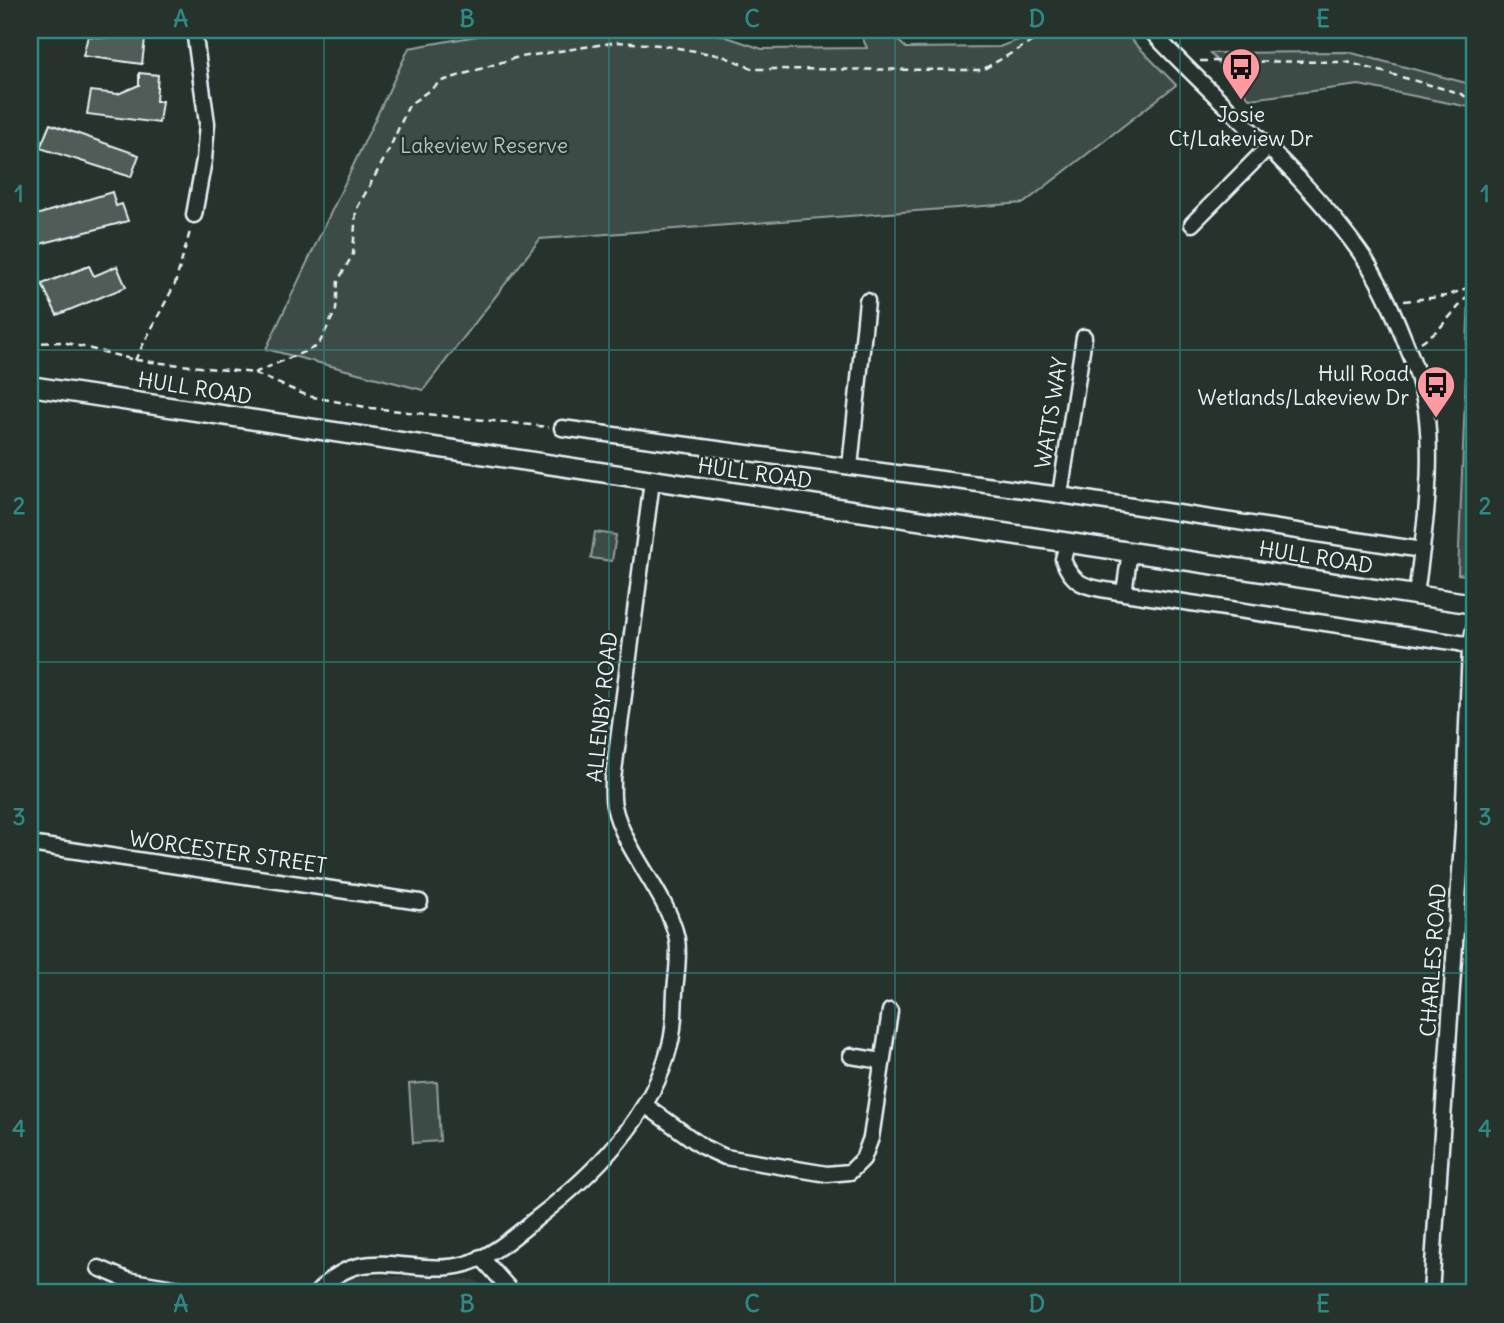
<svg xmlns="http://www.w3.org/2000/svg" width="1504" height="1323" font-family="Delius,sans-serif">
	<style>
		.built { fill: #333f3a }
		.green { fill: #3e4b47; stroke: #939ea0; stroke-width: 2 }
		.building { fill: #505c59; stroke: #e8f1f8; stroke-width: 2 }
		.lines { fill: none; stroke-linecap: round; stroke-linejoin: round }
		.minor-casing { stroke: #e8f1f8; stroke-width: 19 }
		.major-casing { stroke: #e8f1f8; stroke-width: 23 }
		.path { stroke: #e8f1f8; stroke-width: 2.5; stroke-dasharray: 7 5; stroke-linecap: butt }
		.minor { stroke: #26332d; stroke-width: 14 }
		.major { stroke: #26332d; stroke-width: 18 }
		.grid { fill: none; stroke: #308883; stroke-width: 2; stroke-opacity: 0.55 }
		.labels { text-anchor: middle; dominant-baseline: central; stroke-width: 5; stroke-linejoin: round; paint-order: stroke }
		.poi-label { font-size: 21px; fill: #e8f1f8; stroke: #26332d }
		.park-label { font-size: 21px; fill: #b5bfc3; stroke: #26332d }
		.street-label { font-size: 21px; fill: #e8f1f8; stroke: #26332d }
		.neatline { fill: none; stroke: #308883; stroke-width: 2.5 }
		.grid-label { font-size: 23px; text-anchor: middle; font-weight: bold; fill: #308883 }
	</style>
	<rect width="100%" height="100%" fill="#26332d"/>
	<filter id="ink" filterUnits="userSpaceOnUse"><feTurbulence type="fractalNoise" baseFrequency=".0143" numOctaves="2"/><feDisplacementMap in="SourceGraphic" scale="14" xChannelSelector="R" yChannelSelector="G"/><feConvolveMatrix kernelMatrix="1 2 1 2 8 2 1 2 1" color-interpolation-filters="sRGB"/></filter>
	<g filter="url(#ink)">
		<path class="built" d="M434 1276 476 1280 486 1293H334L351 1277Z"/>
		<path class="green" d="M511 30H706L762 49 867 48 859 30H887L906 48 999 47 1045 30H1122L1176 85 1024 203 540 239 423 390 266 349 409 48Z
			M1348 52 1474 85V108L1359 85 1250 99 1210 53Z
			M1474 168V576L1458 574Z
			M595 532 616 535 612 561 591 558Z
			M437 1082 440 1141 413 1143 409 1084Z"/>
		<path class="building" d="M106 30 131 33 132 30H146L142 64 83 56 88 36 105 38Z
			M139 73 158 75 156 101H162L159 123 87 114 91 91 118 94 139 85Z
			M50 124 139 155 131 177 40 148Z
			M112 192 116 206 122 204 128 221 40 244 33 216Z
			M89 266 94 276 117 266 126 287 57 315 42 284Z"/>
		<g class="lines">
			<g class="minor-casing">
				<path id="minor" d="M194 30 207 123 204 160 194 215
					M1150 30C1219 104 1307 175 1364 258 1381 283 1393 311 1404 339 1414 362 1422 385 1426 410 1434 471 1424 534 1416 595
					M1192 224 1267 148
					M562 428 1060 495 1422 550
					M850 467 867 301
					M1060 495 1084 337
					M1068 541 1063 559C1074 591 1095 587 1124 593L1459 643 1470 647
					M1124 593 1130 551
					M30 844 420 902
					M851 1056 882 1061
					M645 1105 703 1147 725 1157 827 1174 850 1172 863 1159 871 1138 890 1011
					M481 1257 513 1293
					M99 1268 127 1280 203 1293
					M317 1293C363 1239 411 1279 466 1264 493 1256 516 1235 537 1218 594 1174 652 1117 670 1045 675 1028 674 1009 675 992 676 976 680 955 677 939 668 894 624 852 614 806 612 797 613 787 613 779L652 481
					M1431 1293 1463 828 1470 647 1474 629"/>
			</g>
			<g class="major-casing">
				<path id="major" d="M30 386 1474 604"/>
			</g>
			<path class="path" d="M1200 61 1347 62 1459 93 1474 101
				M1404 301 1447 296 1474 285
				M1421 342 1438 330 1474 289
				M30 343 63 342 135 360 254 373 308 396 371 408 549 427
				M135 360 175 284 191 228
				M254 373 318 346 336 310 338 281 353 254 356 210 387 154 409 105 442 81 515 58 617 42 661 45 723 56 754 69 982 70 1038 38 1088 30"/>
			<use href="#minor" class="minor"/>
			<use href="#major" class="major"/>
		</g>
	</g>
	<path class="grid" d="M324 30V1293M609 30V1293M895 30V1293M1180 30V1293M30 350H1474M30 662H1474M30 973H1474"/>
	<defs>
		<g id="bus-pin" transform="scale(2.0125)"><path d="M0 17L-7.5 6A9.5 9.5 0 1 1 7.5 6Z" fill="#ff9aa2" stroke="#26332d"/><path d="M-5-6H5V4H4V6H2V4H-2V6H-4V4H-5ZM-3.5-4V0h7V-4ZM-3.5 1.2v1.5H-2V1.2ZM2 1.2v1.5H3.5V1.2Z" fill="#111"/></g>
	</defs>
	<g fill-rule="evenodd">
		<use href="#bus-pin" x="1241" y="67"/>
		<use href="#bus-pin" x="1436" y="385"/>
	</g>
	<g class="labels">
		<g class="poi-label">
			<text x="1241" y="114">Josie<tspan x="1241" dy="24">Ct/Lakeview Dr</tspan></text>
			<text x="1409" y="373" text-anchor="end">Hull Road<tspan x="1409" dy="24">Wetlands/Lakeview Dr</tspan></text>
		</g>
		<g class="park-label">
			<text x="484" y="145">Lakeview Reserve</text>
		</g>
		<g class="street-label">
			<text transform="translate(195 388) rotate(9)">HULL ROAD</text>
			<text transform="translate(1051 413) rotate(-81)">WATTS WAY</text>
			<text transform="translate(755 473) rotate(8)">HULL ROAD</text>
			<text transform="translate(1316 557) rotate(9)">HULL ROAD</text>
			<text transform="translate(602 707) rotate(-84)">ALLENBY ROAD</text>
			<text transform="translate(228 852) rotate(8)">WORCESTER STREET</text>
			<text transform="translate(1433 960) rotate(-86)">CHARLES ROAD</text>
		</g>
	</g>
	<rect width="1504" height="1323" fill="none" stroke="#26332d" stroke-width="77"/>
	<rect x="38" y="38" width="1428" height="1246" class="neatline"/>
	<g class="grid-label">
		<text x="181" y="27">A</text>
		<text x="467" y="27">B</text>
		<text x="752" y="27">C</text>
		<text x="1037" y="27">D</text>
		<text x="1323" y="27">E</text>
		<text x="19" y="202">1</text>
		<text x="1485" y="202">1</text>
		<text x="19" y="514">2</text>
		<text x="1485" y="514">2</text>
		<text x="19" y="825">3</text>
		<text x="1485" y="825">3</text>
		<text x="19" y="1137">4</text>
		<text x="1485" y="1137">4</text>
		<text x="181" y="1312">A</text>
		<text x="467" y="1312">B</text>
		<text x="752" y="1312">C</text>
		<text x="1037" y="1312">D</text>
		<text x="1323" y="1312">E</text>
	</g>
</svg>
